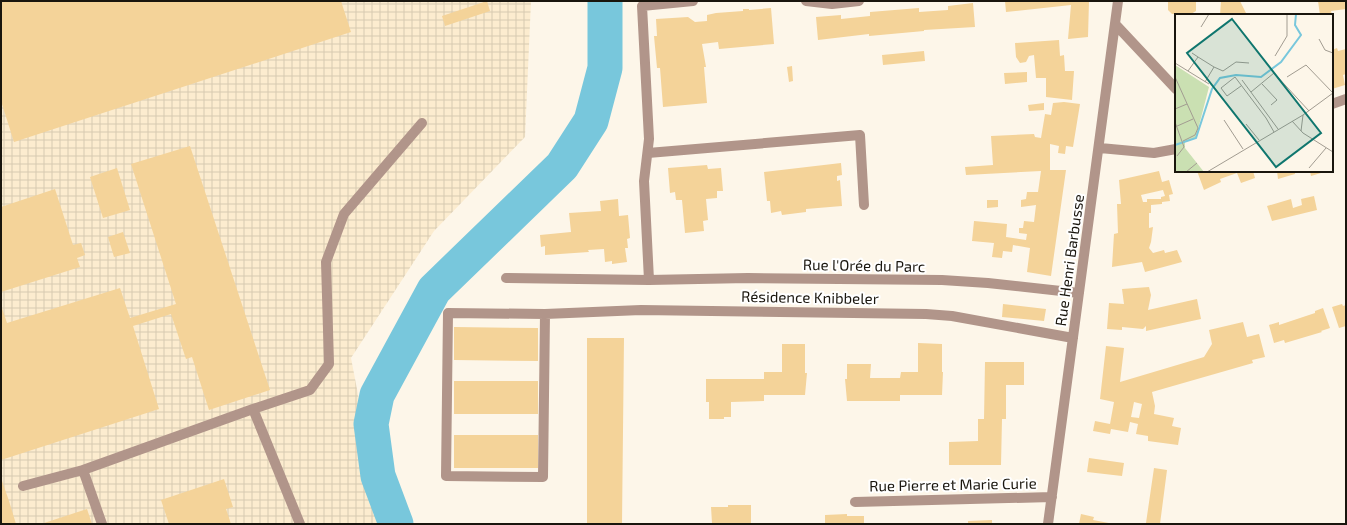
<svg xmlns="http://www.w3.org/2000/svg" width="1347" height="525" font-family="'Exo 2',sans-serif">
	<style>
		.industrial { fill: url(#industrial-grid) }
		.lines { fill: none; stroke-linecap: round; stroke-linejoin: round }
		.river { stroke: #78c7dc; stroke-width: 35 }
		.building { fill: #f4d399; fill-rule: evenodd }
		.minor { stroke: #b1958a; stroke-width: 10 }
		.labels { text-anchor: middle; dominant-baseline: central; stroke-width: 4; stroke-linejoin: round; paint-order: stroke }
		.street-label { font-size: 15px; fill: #19150d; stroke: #fff }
		.inset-river { fill: none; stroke: #78c7dc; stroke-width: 2 }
		.inset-road { fill: none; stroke: #a29c91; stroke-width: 1 }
		.view { fill: #0f766e; fill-opacity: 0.15; stroke: #0f766e; stroke-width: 2 }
		.inset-edge { fill: none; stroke: #19150d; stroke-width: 2 }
	</style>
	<defs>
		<pattern id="industrial-grid" width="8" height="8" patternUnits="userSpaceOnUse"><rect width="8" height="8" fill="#fceccf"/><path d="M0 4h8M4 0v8" fill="none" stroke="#d7cab1"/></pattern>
	</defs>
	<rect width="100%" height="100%" fill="#fdf6e9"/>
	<path class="industrial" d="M1 1H531L525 137 434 231 351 358 383 524H1Z"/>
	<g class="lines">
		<path class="river" d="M396 524 378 476 371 424 377 395 434 290 562 166 591 121 605 68V1"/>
	</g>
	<path class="building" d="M1 1H341L351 32 14 142 1 101Z
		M487 1 490 11 445 26 442 16Z
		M1005 1H1089L1088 37 1068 39 1071 5 1006 12Z
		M1168 1H1196V11L1191 14H1172L1168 10Z
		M1221 1H1240L1247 15H1220Z
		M1318 1H1346V9L1331 11 1332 15H1320Z
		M973 3 975 27 924 30V31L869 36V34L818 40 816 17 841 15V19L870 16V12L919 8V12L948 10V6Z
		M771 8 774 44 719 49 718 42 702 44 706 67H704L707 103 663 107 660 68H657L654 36H657L656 19 688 17 695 22 707 21V15L716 13 743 11V9H749V10Z
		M1059 40 1060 56 1064 55 1065 71H1074L1072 100 1046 97V78H1036L1034 55 1029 56 1026 62 1020 63 1016 57 1015 43Z
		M1337 48 1338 51 1346 49V74L1343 75 1345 85 1332 89V50Z
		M924 51 925 61 883 65 882 55Z
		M792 66 793 81 789 82 787 67Z
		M1027 72V82L1005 84 1004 73Z
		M1064 102 1080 104 1073 147 1066 146 1065 154 1058 153 1059 146 1050 144V170H1066L1051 276 1027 272 1030 248 1013 245 1012 252 1003 251 1002 258 992 257 994 243 972 241 974 221 1007 224 1006 237 1026 240 1027 234 1019 233V228H1023L1024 221 1034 222 1036 205 1021 207V200L1026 199 1027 192H1038L1041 171 966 175 965 167 993 165 991 136 1034 134 1035 137 1041 138 1045 114 1051 115 1053 103Z
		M1044 103V110L1029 111 1028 105Z
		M190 146 270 390 209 410 192 357 186 359 171 314 133 326 159 409 1 460V305L7 323 120 288 130 318 176 304 131 164Z
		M841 163 842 175 837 176V181L840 180 842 206 806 209V212L782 215 781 211 771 213 770 201H767L764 172Z
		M707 165 708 169 721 168 723 191H717V198L706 199 708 220 703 221 704 231 685 233 682 200H676L675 192 670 193 668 168Z
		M117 168 130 210 103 218 90 177Z
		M1159 171 1162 182 1169 180 1173 194 1169 195 1170 201 1162 202V204L1151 205V213H1149V228L1153 227 1151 242 1149 248 1153 253 1164 250 1165 253 1177 250 1182 262 1145 272 1142 262 1112 267 1114 234 1118 233 1117 204H1121L1119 180ZM1163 190 1165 196 1161 197V199H1147V202H1143L1141 195Z
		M1197 171H1253L1255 178 1241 183 1237 173 1220 179 1221 182 1204 190Z
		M1277 171H1295V174L1278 179Z
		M1310 171H1321V173L1311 176Z
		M55 189 73 245 81 243 85 255 77 258 80 267 1 292V207Z
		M1314 196 1317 210 1272 221 1267 206 1291 199 1293 208 1302 205 1301 199Z
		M618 199 619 216 628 215 630 238 627 239 628 248H625L627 262 612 264V261L605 262 604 249 588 250 589 252 545 255V246L541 247 540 235 571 232 569 213 601 211 600 201Z
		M987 200H998V207L987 208Z
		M123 232 130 253 114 257 108 237Z
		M1149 287 1151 295 1148 310 1197 299 1201 319 1146 331V326L1143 329 1122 327V330L1107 329 1109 303 1124 304 1122 289Z
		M1003 304 1046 309 1044 321 1002 317Z
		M1342 304 1343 306 1346 305V326L1339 328 1332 307Z
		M1323 308 1330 328 1321 331 1322 332 1285 343 1284 340 1274 343 1269 325 1279 322V325L1315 313V311Z
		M1243 322 1247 337 1259 334 1265 357 1252 360 1253 363 1152 392 1155 406 1154 414 1174 418 1172 426 1181 428 1178 445 1148 441V436L1136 434 1138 424 1130 422 1128 432 1111 429 1110 434 1093 431 1095 421 1110 424 1114 402 1100 399 1106 346 1124 348 1120 382 1204 357 1212 344 1209 330ZM1134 402 1142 404 1139 418 1131 417Z
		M454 327 538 328V361L454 360Z
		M587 338H624L622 524H587Z
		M918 343 942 344V372H943L942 395H900V401H847L845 379H847V364H871L870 378H900L901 372H918Z
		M782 344H805V373H807L805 395H764V401L731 402V417H724V419H709V402H706V379H764V372H782Z
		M985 362H1024V385H1006V419H1002L1001 465H949V442L978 441V419H984Z
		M454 381H538V414H454Z
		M454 435H538V468H454Z
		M1089 458 1124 463 1122 476 1087 472Z
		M1154 468 1167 470 1160 524H1143L1146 523Z
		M1 478 9 501 16 524H1Z
		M224 479 233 507 226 509 231 524H169L161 500Z
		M728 505H751V524L712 523 711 507H728Z
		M87 509 92 524H41Z
		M847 514V516H864V524H825V515Z
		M1081 514 1094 517 1093 520 1114 524H1079Z
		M992 520V524H968V521Z"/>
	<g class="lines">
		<path class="minor" d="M806 1 832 4 859 1
			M1116 25 1176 89
			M1332 104 1346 99
			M1100 148 1154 153 1176 149
			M648 153 860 135 864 205
			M506 278 649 280 748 278 942 280 988 283 1079 293
			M649 280 644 181 649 139 642 6 693 1
			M545 314 543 477 446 476 448 313 545 314 641 310 926 314 952 316 1073 338
			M253 409 310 390 329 364 326 262 344 214 422 123
			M83 470 253 409 300 524
			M23 486 83 470 102 524
			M855 502 1052 497
			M1048 524 1118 1"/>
	</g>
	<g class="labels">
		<g class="street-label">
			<text transform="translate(1069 260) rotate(-82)">Rue Henri Barbusse</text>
			<text transform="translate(864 265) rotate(1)">Rue l'Orée du Parc</text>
			<text transform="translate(810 297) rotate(1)">Résidence Knibbeler</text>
			<text transform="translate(953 484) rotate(-1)">Rue Pierre et Marie Curie</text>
		</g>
	</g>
	<g transform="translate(1175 14)">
		<rect width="158" height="158" fill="#fdf6e9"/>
		<path d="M0 51 34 73 21 123 10 128V134L29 158H0Z" fill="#cae0b2"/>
		<path class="inset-river" d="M0 131 21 124 37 75 45 64 61 61 86 63 106 48 126 21 120 11 121 0"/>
		<path class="inset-road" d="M26 13 34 0M144 25 150 36 158 39M100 42 112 22V0M23 43 39 53 30 68M0 49 34 70M39 53 48 57 61 48 74 49M13 57 23 43 17 39M0 63 23 114 20 121 8 127M112 63 131 51 158 79M67 66 103 115M87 70 102 86 96 91M66 72 52 82 46 74 60 63 91 104 99 118M76 78 99 59 134 97M0 95 12 90M49 106 68 135M117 107 128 119 158 138M0 108 9 133 2 142M71 110 84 126M0 113 18 105M126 117 128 101M134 154 151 134M11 158 22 149M32 158 128 101 158 79"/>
		<path class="view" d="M57 5 146 119 101 153 12 39Z"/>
		<rect width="158" height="158" class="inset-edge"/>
	</g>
	<rect width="1347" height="525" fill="none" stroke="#19150d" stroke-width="4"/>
</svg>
